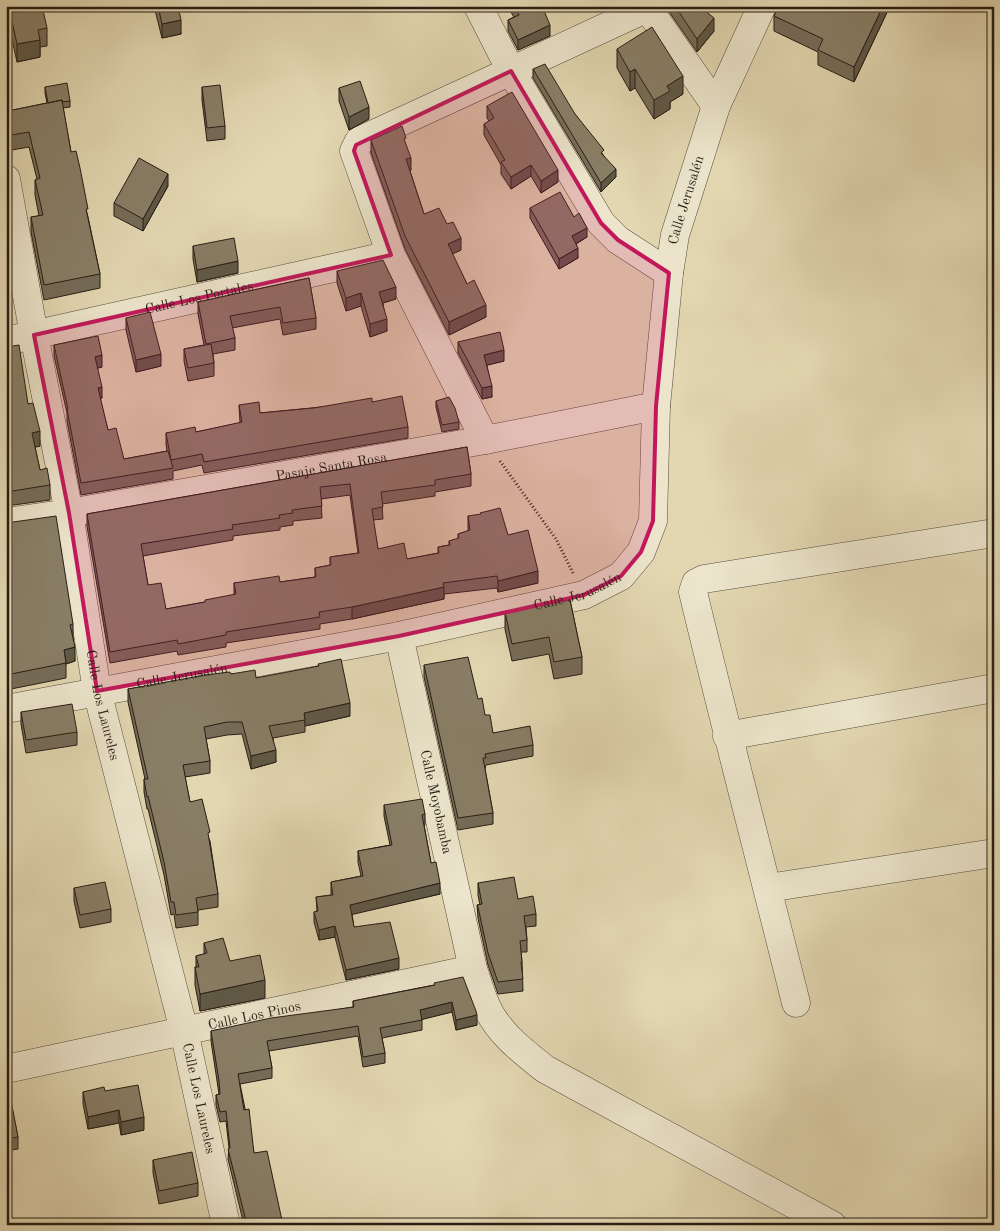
<svg xmlns="http://www.w3.org/2000/svg" width="1000" height="1231" font-family="'Old Standard TT',serif">
	<style>
		.lines { fill: none; stroke-linecap: round; stroke-linejoin: round }
		.minor-casing { stroke: #564c3c; stroke-width: 29 }
		.path { stroke: #271d15; stroke-width: 3; stroke-dasharray: 1 2.5; stroke-linecap: butt }
		.minor { stroke: #ece5cc; stroke-width: 28 }
		.wall { fill: #756c58; stroke: #271d15; fill-rule: evenodd }
		.shaded-wall { fill: #5f5847; stroke: #271d15 }
		.building { fill: #887e66; stroke: #271d15; fill-rule: evenodd }
		.marked { fill: #c2185b; fill-opacity: 0.2; stroke: #c2185b; stroke-width: 4; stroke-linejoin: round }
		.labels { text-anchor: middle; dominant-baseline: central; stroke-width: 5; stroke-linejoin: round; paint-order: stroke }
		.street-label { font-size: 14px; fill: #271d15; stroke: #ece5cc }
	</style>
	<rect width="100%" height="100%" fill="#e2d7b1"/>
	<filter id="stains"><feTurbulence type="fractalNoise" baseFrequency=".004" numOctaves="4"/><feColorMatrix values="0 0 0 0 .2 0 0 0 0 .09 0 0 0 0 .02 0 0 0 .5 -.17"/></filter>
	<radialGradient id="worn" r=".72"><stop offset=".6" stop-color="#630" stop-opacity="0"/><stop offset="1" stop-color="#630" stop-opacity=".3"/></radialGradient>
	<g class="lines">
		<g class="minor-casing">
			<g id="minor">
				<path d="M478 6 511 71 647 8"/>
				<path d="M646 6 716 106"/>
				<path id="s1" d="M6 179 34 335 69 513 97 691 184 1031 226 1225"/>
				<path id="s2" d="M6 341 391 255"/>
				<path d="M485 440 391 255 354 151 359 141 511 71 601 223 618 240 669 273"/>
				<path id="s3" d="M6 522 69 513 485 440 656 406"/>
				<path id="s4" d="M399 636 473 969C477 980 480 992 485 1003 496 1031 522 1051 545 1069L832 1225"/>
				<path id="s5" d="M6 709 399 636 584 595 621 576 641 552 653 521 656 406 669 273 675 235 716 106 762 6"/>
				<path d="M727 736 994 688"/>
				<path d="M768 888 994 853"/>
				<path d="M796 1003C762 866 726 730 693 592L696 583 704 579 994 533"/>
				<path id="s6" d="M6 1069 473 969"/>
			</g>
		</g>
		<path class="path" d="M500 461 556 539 573 573"/>
		<use href="#minor" class="minor"/>
	</g>
	<path class="wall" d="M6 6 47 28V46L40 47V57L17 62 11 35 6 36Z
		M154 6H178L181 34 162 38Z
		M507 6H542L550 36 518 50 508 31V20L514 17Z
		M665 6H699L714 31 697 52Z
		M779 6H890L854 82 818 65V52L774 31V16Z
		M617 49 683 94 670 102V109L654 119 635 88 630 91 617 68Z
		M533 69 575 114 604 156 616 177 601 192 533 78Z
		M45 87 70 101V107L63 108 71 152 88 217 100 274V288L44 300 31 232V217L39 216 35 195V180L37 179 29 147 12 150 8 126V111L47 103 45 93Z
		M202 87 225 126V139L207 141 202 100Z
		M339 88 369 119 349 130 339 101Z
		M487 106 558 182 541 193 531 176 511 189 501 174V165L484 135V124L489 121 487 118Z
		M371 140 406 145 411 170 410 171 424 214 461 250 452 254 467 284 486 317 449 335 405 249 371 153Z
		M168 186 143 231 114 216V203Z
		M530 208 574 217 587 237 576 244 578 258 559 269 530 218Z
		M193 246 238 273 197 282 193 259Z
		M337 271 396 299 383 303 387 331 370 337 361 306 346 311 337 283Z
		M309 278 316 318V329L283 335 280 319 232 328 235 338V350L213 354 214 363V376L188 381 184 361V349L204 345 198 314V302Z
		M126 318 161 366 136 372 126 330Z
		M458 342 504 361 487 365 492 397 482 399 458 353Z
		M54 345 102 367 97 368 102 398 100 399 108 430 124 459 167 451 166 444V433L196 432 240 423 239 405 260 413 372 402 408 427V438L204 473 202 465 173 471V479L81 495 67 421V413L54 356Z
		M6 347 28 404 40 446 35 447 40 470 50 485V500L6 506Z
		M436 401 459 422V429L442 432 436 407Z
		M467 447 471 474V486L435 492V496L382 504 383 519 373 520 378 549 407 559 438 553V547L449 545V541L458 539V534L468 531V516L508 535 538 583 498 592 497 588 444 594V599L352 619 320 624V629L226 643V647L178 655 177 651 110 663 87 526V514ZM350 495 358 553 330 557V565L315 568V577L280 582 234 583V595L205 602 166 609 148 585 143 556 233 540V536L280 530V527L293 525V521L322 518 321 499Z
		M6 523 73 624V636L75 661 66 664V678L6 690Z
		M570 600 582 657V674L554 679 549 654 512 661 505 629V612Z
		M424 665 478 699 493 733 533 745V756L486 765 485 769 493 813V824L458 830 424 677Z
		M231 674 256 678 350 716 305 726V732L273 738 276 762 251 769 242 734 227 735 206 739 210 761V773L185 777 190 802 210 841 218 894V907L198 910V925L176 928 174 914 171 915 164 875 148 809H147L144 792V779H145L128 702V689Z
		M21 712 77 732V745L26 753 21 724Z
		M384 805 425 814V825H424L431 863 440 894 352 914 354 927 399 969 346 980 335 937 319 940 314 922V912L317 911 316 897 331 895V882L361 876 358 862V851L390 845 384 816Z
		M478 883 518 899 536 914V926L526 927 527 940V952H521L522 962 523 991 498 994 488 965 478 918 477 905H480L478 895Z
		M74 888 111 909V922L80 928 74 901Z
		M204 943 230 961 265 998 200 1011 195 985V967H196V956L204 954Z
		M434 985 477 1025 456 1030 452 1012 422 1019V1030L382 1038 385 1053V1063L363 1067 358 1036 269 1051 272 1068V1078L240 1084 254 1153 283 1225H244L228 1159 229 1148 226 1121 220 1122 216 1105V1095L219 1094 211 1041V1031L353 1007V1001Z
		M6 1080 18 1137V1149L6 1151Z
		M105 1091 144 1130 121 1135 119 1123 88 1129 83 1104V1092Z
		M153 1160 198 1183V1196L159 1204 153 1173Z"/>
	<path class="shaded-wall" d="M883 6H890L854 82V67Z
		M714 18V31L697 52V39Z
		M181 20V34L162 38V24Z
		M550 25V36L518 50V40Z
		M40 40V57L17 62V44Z
		M635 69V88L630 91V72Z
		M683 76V94L670 102V109L654 119V100L667 86Z
		M369 107V119L349 130V117Z
		M411 158V170L406 172V159Z
		M531 165V176L511 189V177Z
		M616 169V177L601 192V183Z
		M558 170V182L541 193V181Z
		M168 174V186L143 231V219Z
		M587 228V237L572 246V236Z
		M461 238V250L448 256V244Z
		M578 248V258L559 269V259Z
		M238 261V273L197 282V270Z
		M396 287V299L379 304V292Z
		M361 293V306L346 311V298Z
		M486 305V317L449 335V322Z
		M387 319V331L370 337V324Z
		M504 350V361L484 366V355Z
		M161 354V366L136 372V360Z
		M102 355V367L95 369V357Z
		M492 386V397L482 399V388Z
		M102 387V398L98 399V388Z
		M40 431V446L32 448V433Z
		M538 571V583L498 592V581Z
		M444 587V599L352 619V607Z
		M75 647V661L66 664 64 650Z
		M350 703V716L305 726 304 713Z
		M276 750V762L251 769V756Z
		M440 883V894L350 915V905Z
		M335 926V937L319 940V930Z
		M399 958V969L346 980V970Z
		M265 980V998L200 1011V994Z
		M452 1002V1012L420 1020V1010Z
		M477 1015V1025L456 1030V1020Z
		M119 1110V1123L88 1129V1117Z
		M144 1117V1130L121 1135V1122Z"/>
	<path class="building" d="M6 6H42L47 28 38 30 40 40 17 44 11 17 6 18Z
		M158 6H178L181 20 162 24Z
		M514 6H542L550 25 518 40 508 20 519 15Z
		M675 6H699L714 18 697 39Z
		M779 6H883L854 67 818 50 823 39 774 16Z
		M652 27 683 76 667 86 670 91 654 100 635 69 630 72 617 49Z
		M545 64 575 114 604 150 601 153 616 169 601 183 533 69Z
		M360 81 369 107 349 117 339 88Z
		M67 83 70 101 62 102V100L48 103 45 87Z
		M220 85 225 126 207 128 202 87Z
		M512 92 558 170 541 181 531 165 511 177 501 162 505 160 484 124 494 118 487 106Z
		M62 100 71 152 76 151 80 168 88 209H86L100 274 44 285 31 217 43 215 35 180 40 178 29 132 12 135 8 111Z
		M402 126 406 138 404 139 411 158 406 159 424 214 439 208 447 224 453 222 461 238 448 244 467 284 474 280 486 305 449 322 405 236 371 140Z
		M139 158 168 174 143 219 114 203Z
		M560 192 574 217 579 213 587 228 572 236 578 248 559 259 530 208Z
		M234 238 238 261 197 270 193 246Z
		M383 260 396 287 379 292 387 319 370 324 361 293 346 298 337 271Z
		M309 278 316 318 283 323 280 307 230 316 235 338 206 344 198 302Z
		M150 312 161 354 136 360 126 318Z
		M500 332 504 350 484 355 492 386 482 388 458 342Z
		M98 336 102 355 95 357 102 387 98 388 108 430 116 428 124 459 168 451 173 468 81 483 67 409H68L54 345Z
		M211 344 214 363 188 368 184 349Z
		M19 345 28 404 33 403 40 431 32 433 40 470 47 468 50 485 6 492V347Z
		M402 396 408 427 204 462 202 454 171 460 166 433 195 427 196 432 242 422 239 405 259 402 260 413 314 408 372 398V402Z
		M449 397 455 408 459 422 442 425 436 401Z
		M467 447 471 474 435 480V485L381 492 383 507 372 509 378 549 404 543 407 559 439 553 438 547 450 545 449 541 459 538 458 534 470 530 468 516 481 514 480 513 500 508 508 535 528 530 538 571 498 581 497 576 443 583 444 587 352 607 319 612 320 617 226 632V635L178 644 177 640 110 652 87 514ZM350 484 359 553 330 557 331 565 315 568 316 577 280 582 279 576 234 583 236 594 205 600V602L166 609 161 583 148 585 141 544 233 529 232 525 280 518 279 515 293 513 292 510 322 506 320 487Z
		M56 516 73 624 70 625 75 647 64 650 66 663 6 675V523Z
		M570 600 582 657 554 662 549 637 512 644 505 612Z
		M468 657 478 699 482 698 485 715H490L493 733 530 726 533 745 485 754 486 758H483L493 813 458 818 424 665Z
		M341 659 350 703 304 713 305 720 269 726 276 750 251 756 242 722H227L204 727 210 761 183 765 190 802 202 799 210 832 208 833 218 894 196 898 198 912 176 915 174 902H171L164 862 148 796 147 797 144 779H148L128 689 205 675 230 672 231 674 255 670 256 678 319 666 318 664Z
		M72 704 77 732 26 740 21 712Z
		M422 799 425 814 422 815 431 863 436 862 440 883 350 905 354 927 390 922 399 958 346 970 335 926 319 930 314 912 318 911 316 897 333 895 331 882 363 876 358 851 392 845 384 805Z
		M514 877 518 899 533 896 536 914 524 916 527 940 520 941 522 962H521L523 979 498 982 488 953 478 907 477 905 482 904 478 883Z
		M105 882 111 909 80 915 74 888Z
		M223 938 230 961 260 955 265 980 200 994 195 967H199L196 956 207 953 204 943Z
		M463 977 476 1011 477 1015 456 1020 452 1002 420 1010 422 1020 380 1028 385 1053 363 1057 358 1026 267 1041 272 1068 238 1074 244 1110 249 1109 254 1153 267 1151 283 1225H247L228 1149 230 1148 226 1111 220 1112 216 1095 220 1094 219 1081 211 1031 271 1018 354 1007 353 1001 435 985 434 983Z
		M6 1080H7L18 1137 6 1139Z
		M138 1085 144 1117 121 1122 119 1110 88 1117 83 1092 104 1087 105 1091Z
		M192 1152 198 1183 159 1191 153 1160Z
		M123 1221 124 1225H106Z"/>
	<path class="marked" d="M511 71 601 223 618 240 669 273 656 406 653 521 641 552 621 576 584 595 399 636 97 691 69 513 34 335 391 255 354 151 356 145Z"/>
	<g class="labels">
		<g class="street-label">
			<text stroke="none"><textPath href="#s5" startOffset="1019">Calle Jerusalén</textPath></text>
			<text stroke="none"><textPath href="#s2" startOffset="198">Calle Los Portales</textPath></text>
			<text stroke="none"><textPath href="#s3" startOffset="330">Pasaje Santa Rosa</textPath></text>
			<text stroke="none"><textPath href="#s5" startOffset="584">Calle Jerusalén</textPath></text>
			<text stroke="none"><textPath href="#s5" startOffset="179">Calle Jerusalén</textPath></text>
			<text stroke="none"><textPath href="#s1" startOffset="535">Calle Los Laureles</textPath></text>
			<text stroke="none"><textPath href="#s4" startOffset="170">Calle Moyobamba</textPath></text>
			<text stroke="none"><textPath href="#s6" startOffset="254">Calle Los Pinos</textPath></text>
			<text stroke="none"><textPath href="#s1" startOffset="940">Calle Los Laureles</textPath></text>
		</g>
	</g>
	<rect width="1000" height="1231" fill="none" stroke="#e2d7b1" stroke-width="25"/>
	<rect x="8" y="8" width="985" height="1216" fill="none" stroke="#271d15" stroke-width="2.5"/>
	<rect x="12" y="12" width="975" height="1206" fill="none" stroke="#271d15"/>
	<rect width="100%" height="100%" filter="url(#stains)"/>
	<rect width="100%" height="100%" fill="url(#worn)"/>
</svg>
